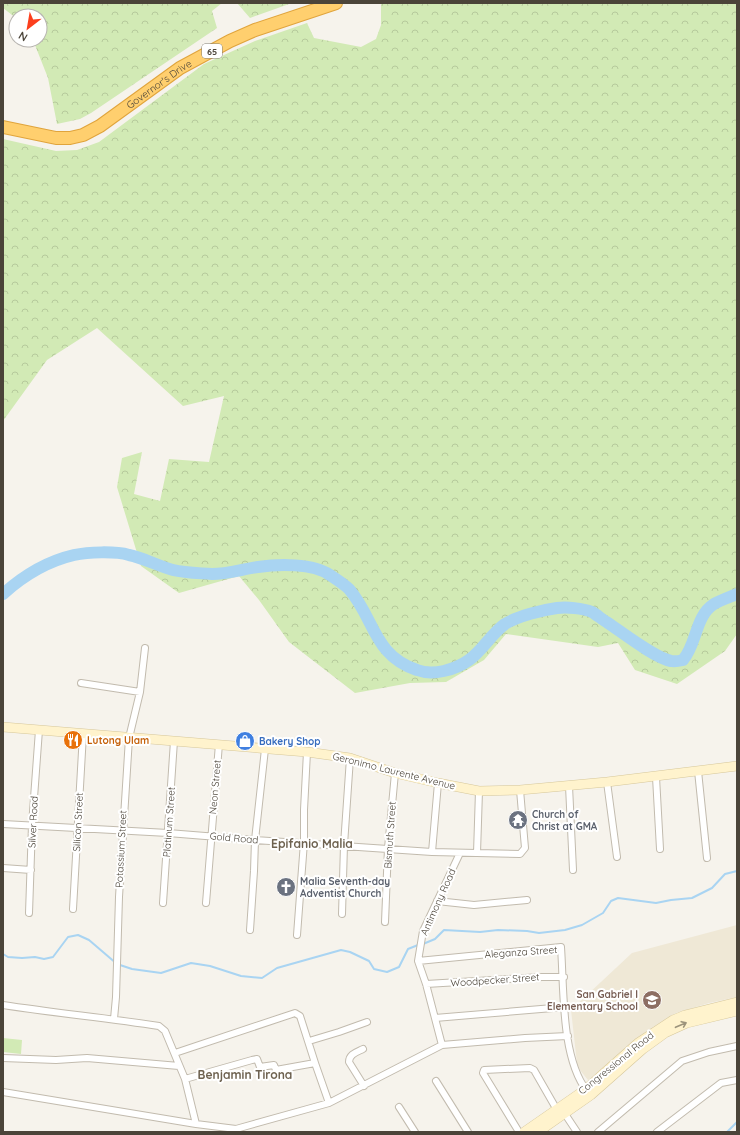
<svg xmlns="http://www.w3.org/2000/svg" width="740" height="1135" font-family="Quicksand,sans-serif">
	<style>
		.education { fill: #efe8d6 }
		.forest { fill: url(#forest-crowns) }
		.park { fill: #d2eab5 }
		.lines { fill: none; stroke-linecap: round; stroke-linejoin: round }
		.stream { stroke: #a9d4f2; stroke-width: 2 }
		.river { stroke: #a9d4f2; stroke-width: 12 }
		.street-casing { stroke: #c2bbae; stroke-width: 8 }
		.secondary-casing { stroke: #d6c79b; stroke-width: 10 }
		.highway-casing { stroke: #e0a43c; stroke-width: 14 }
		.street { stroke: #fff; stroke-width: 6 }
		.secondary { stroke: #fff3cd; stroke-width: 9 }
		.highway { stroke: #ffcf6e; stroke-width: 12 }
		.oneway { stroke: #9c937c }
		.labels { text-anchor: middle; dominant-baseline: central; stroke-width: 4; stroke-linejoin: round; paint-order: stroke }
		.shield { fill: #fff; stroke: #817c74; stroke-width: 1 }
		.shield-label { font-size: 9px; font-weight: bold; fill: #4b4439 }
		.street-label { font-size: 10px; fill: #4b4439; stroke: #fff }
		.food-label { font-size: 10px; font-weight: bold; fill: #c56008; stroke: #fff; text-anchor: start }
		.shop-label { font-size: 10px; font-weight: bold; fill: #366cbe; stroke: #fff; text-anchor: start }
		.worship-label { font-size: 10px; font-weight: bold; fill: #5b616d; stroke: #fff; text-anchor: start }
		.education-label { font-size: 10px; font-weight: bold; fill: #785e54; stroke: #fff; text-anchor: end }
		.quarter-label { font-size: 12px; font-weight: bold; fill: #6e6250; stroke: #fff }
	</style>
	<defs>
		<pattern id="forest-crowns" width="20" height="18" patternUnits="userSpaceOnUse"><rect width="20" height="18" fill="#d2eab5"/><path d="M2 6a3 3 0 1 1 6 0M12 15a3 3 0 1 1 6 0" fill="none" stroke="#b6ca9c"/></pattern>
	</defs>
	<rect width="100%" height="100%" fill="#f6f3ec"/>
	<path class="education" d="M737 925V997L709 1003 676 1013 653 1027 588 1080 580 1070 577 1063 571 1010 632 953Z"/>
	<path class="forest" d="M3 3H222L212 11 217 28 91 113 80 119 57 124 48 78 33 40H40V16H16V18L3 8Z
		M237 3H292L250 18Z
		M381 3H737V634L725 651 677 684 635 670 618 643 598 647 506 634 484 660 446 682 410 683 355 693 289 642 259 600 239 576 179 593 141 566 117 487 122 458 142 452 134 494 160 501 169 459 209 462 224 396 183 406 97 328 47 360 3 421V139L56 151 77 150 99 142 204 64 255 41 307 23 314 38 361 47 376 39 381 25Z"/>
	<path class="park" d="M3 1038 22 1040 21 1054 3 1052Z"/>
	<g class="lines">
		<path class="stream" d="M423 944 435 939 444 930 480 932 498 930 527 931 539 933 565 930 582 925 603 913 611 901 618 898 656 903 671 900 692 898 712 888 725 874 737 871
			M3 954 8 957 22 958 35 957 44 959 53 957 68 937 78 935 89 940 117 964 132 969 161 973 191 963 210 966 241 976 262 978 277 968 341 950 350 952 369 961 374 969 387 972 399 967 408 949 418 945
			M727 1132 737 1122"/>
		<path class="river" d="M3 594C23 576 48 561 74 555 88 552 115 551 129 555 144 558 158 566 173 570 185 573 199 573 212 574 227 574 243 569 258 567 278 564 313 563 330 575 336 579 344 584 349 589 375 619 373 655 417 670 433 676 455 670 469 660 483 650 491 634 505 624 518 616 542 610 557 608 567 607 582 608 592 612 597 615 603 620 608 623 623 633 655 658 671 661 675 662 679 661 683 660 697 644 695 616 714 604 721 600 730 597 737 594"/>
		<g class="street-casing">
			<path id="street" d="M81 683 140 692
				M698 771 707 858
				M656 777 660 849
				M607 782 617 857
				M569 786 573 870
				M3 824 168 833 255 840 432 852 520 854 525 848 520 790
				M432 852 438 783
				M477 853 479 791
				M3 868 31 870
				M437 901 474 905 527 900
				M163 903 174 741
				M206 903 219 744
				M73 909 83 734
				M29 913 32 825 39 730
				M342 914 344 845 350 758
				M385 922 388 848 395 773
				M250 930 254 871 255 840 265 749
				M297 935 304 842V810L307 752
				M418 961 561 947C564 989 561 1058 587 1091
				M426 984 542 977H564
				M3 1005C55 1013 107 1018 159 1026L165 1031 185 1079 196 1124
				M435 1018 565 1007
				M114 1019 116 997 119 897 129 738 140 692 145 648
				M309 1041 339 1032 367 1022
				M442 1045 426 984 418 961 423 931 460 853
				M363 1049C357 1052 349 1054 349 1062L364 1086
				M175 1053 295 1013 300 1016 315 1063 276 1070 274 1065 260 1067 257 1059 252 1060 185 1079
				M3 1058 56 1060 87 1058 179 1066
				M315 1063 329 1103
				M436 1081 468 1132
				M3 1092 196 1124 236 1129 329 1103 442 1045 525 1038 568 1036
				M399 1107 415 1132
				M519 1132 483 1073 484 1070 530 1068 534 1070 557 1110 565 1114 577 1132
				M598 1132 682 1061 709 1052 737 1046
				M657 1132 721 1083 737 1080"/>
		</g>
		<g class="secondary-casing">
			<path id="secondary" d="M3 727 307 752 350 758 395 773 438 783 479 791 520 790 607 782 737 766
				M524 1132 586 1089 638 1043 673 1020 685 1015 737 1002
				M538 1132 591 1095 643 1049 665 1033 687 1023 737 1011"/>
		</g>
		<g class="highway-casing">
			<g id="highway">
				<path id="s1" d="M3 127 56 138H70L83 135 100 126 180 68 230 41 255 30 336 3"/>
			</g>
		</g>
		<use href="#street" class="street"/>
		<use href="#secondary" class="secondary"/>
		<use href="#highway" class="highway"/>
	</g>
	<defs><path id="oneway-shaft" d="M-6 0H5M1.5-3L5.5 0L1.5 3" fill="none" stroke-width="1.6" stroke-linecap="round" stroke-linejoin="round"/></defs>
	<use class="oneway" href="#oneway-shaft" transform="translate(681 1025) rotate(-23)"/>
	<defs>
		<g id="restaurant-disc" transform="scale(1)"><circle r="9.5" fill="#e8710a" stroke="#fff"/><path d="M-5-6h1v4h1v-4h1v4h1v-4h1v5L-1.5 .5V6h-2V.5L-5-1ZM5-6V6H3V1.5H1.5Q1.5-4 5-6Z" fill="#fff"/></g>
		<g id="shop-disc" transform="scale(1)"><circle r="9.5" fill="#3f7fe0" stroke="#fff"/><path d="M-5-2.5h2.3a2.7 3.5 0 0 1 5.4 0H5L5.5 6h-11ZM-1.5-2.5h3a1.5 2.3 0 0 0-3 0Z" fill="#fff"/></g>
		<g id="temple-disc" transform="scale(1)"><circle r="9.5" fill="#6b7280" stroke="#fff"/><path d="M0-6L5-2H3V0L6.5 2.5H4V6H1.5V3h-3V6H-4V2.5H-6.5L-3 0V-2H-5Z" fill="#fff"/></g>
		<g id="church-disc" transform="scale(1)"><circle r="9.5" fill="#6b7280" stroke="#fff"/><path d="M-1.2-6h2.4v3.5h3.3v2.4h-3.3V6h-2.4V-.1h-3.3v-2.4h3.3Z" fill="#fff"/></g>
		<g id="school-disc" transform="scale(1)"><circle r="9.5" fill="#8d6e63" stroke="#fff"/><path d="M0-5L7-2L0 1L-7-2ZM-4 1L0 2.5L4 1V4Q0 6-4 4Z" fill="#fff"/></g>
	</defs>
	<g fill-rule="evenodd">
		<use href="#restaurant-disc" x="73" y="740"/>
		<use href="#shop-disc" x="245" y="741"/>
		<use href="#temple-disc" x="518" y="820"/>
		<use href="#church-disc" x="286" y="887"/>
		<use href="#school-disc" x="652" y="1000"/>
	</g>
	<g class="labels">
		<rect class="shield" x="202" y="44" width="20" height="14" rx="3"/>
		<g class="shield-label">
			<text x="212" y="51">65</text>
		</g>
		<g class="street-label">
			<text stroke="none"><textPath href="#s1" startOffset="173">Governor's Drive</textPath></text>
			<text transform="translate(394 771) rotate(14)">Geronimo Laurente Avenue</text>
			<text transform="translate(215 787) rotate(-85)">Neon Street</text>
			<text transform="translate(33 822) rotate(-87)">Silver Road</text>
			<text transform="translate(78 822) rotate(-87)">Silicon Street</text>
			<text transform="translate(169 822) rotate(-86)">Platinum Street</text>
			<text transform="translate(390 835) rotate(-86)">Bismuth Street</text>
			<text transform="translate(234 838) rotate(5)">Gold Road</text>
			<text transform="translate(121 849) rotate(-87)">Potassium Street</text>
			<text transform="translate(438 902) rotate(-66)">Antimony Road</text>
			<text transform="translate(521 952) rotate(-4)">Aleganza Street</text>
			<text transform="translate(495 980) rotate(-4)">Woodpecker Street</text>
			<text transform="translate(616 1063) rotate(-39)">Congressional Road</text>
		</g>
		<g class="food-label">
			<text x="87" y="740">Lutong Ulam</text>
		</g>
		<g class="shop-label">
			<text x="259" y="741">Bakery Shop</text>
		</g>
		<g class="worship-label">
			<text x="532" y="814">Church of<tspan x="532" dy="12">Christ at GMA</tspan></text>
			<text x="300" y="881">Malia Seventh-day<tspan x="300" dy="12">Adventist Church</tspan></text>
		</g>
		<g class="education-label">
			<text x="638" y="994">San Gabriel I<tspan x="638" dy="12">Elementary School</tspan></text>
		</g>
		<g class="quarter-label">
			<text x="312" y="843">Epifanio Malia</text>
			<text x="245" y="1074">Benjamin Tirona</text>
		</g>
	</g>
	<rect width="740" height="1135" fill="none" stroke="#4b4439" stroke-width="8"/>
	<g transform="translate(28 28) rotate(211)"><circle r="19" fill="#ffffff" stroke="#b7b4b0"/>
	<path d="M0-3L7 15L0 10L-7 15Z" fill="#fc3f1d"/>
	<text y="-6" font-size="11" font-weight="bold" text-anchor="middle" fill="#4b4439">N</text>
	</g>
</svg>
